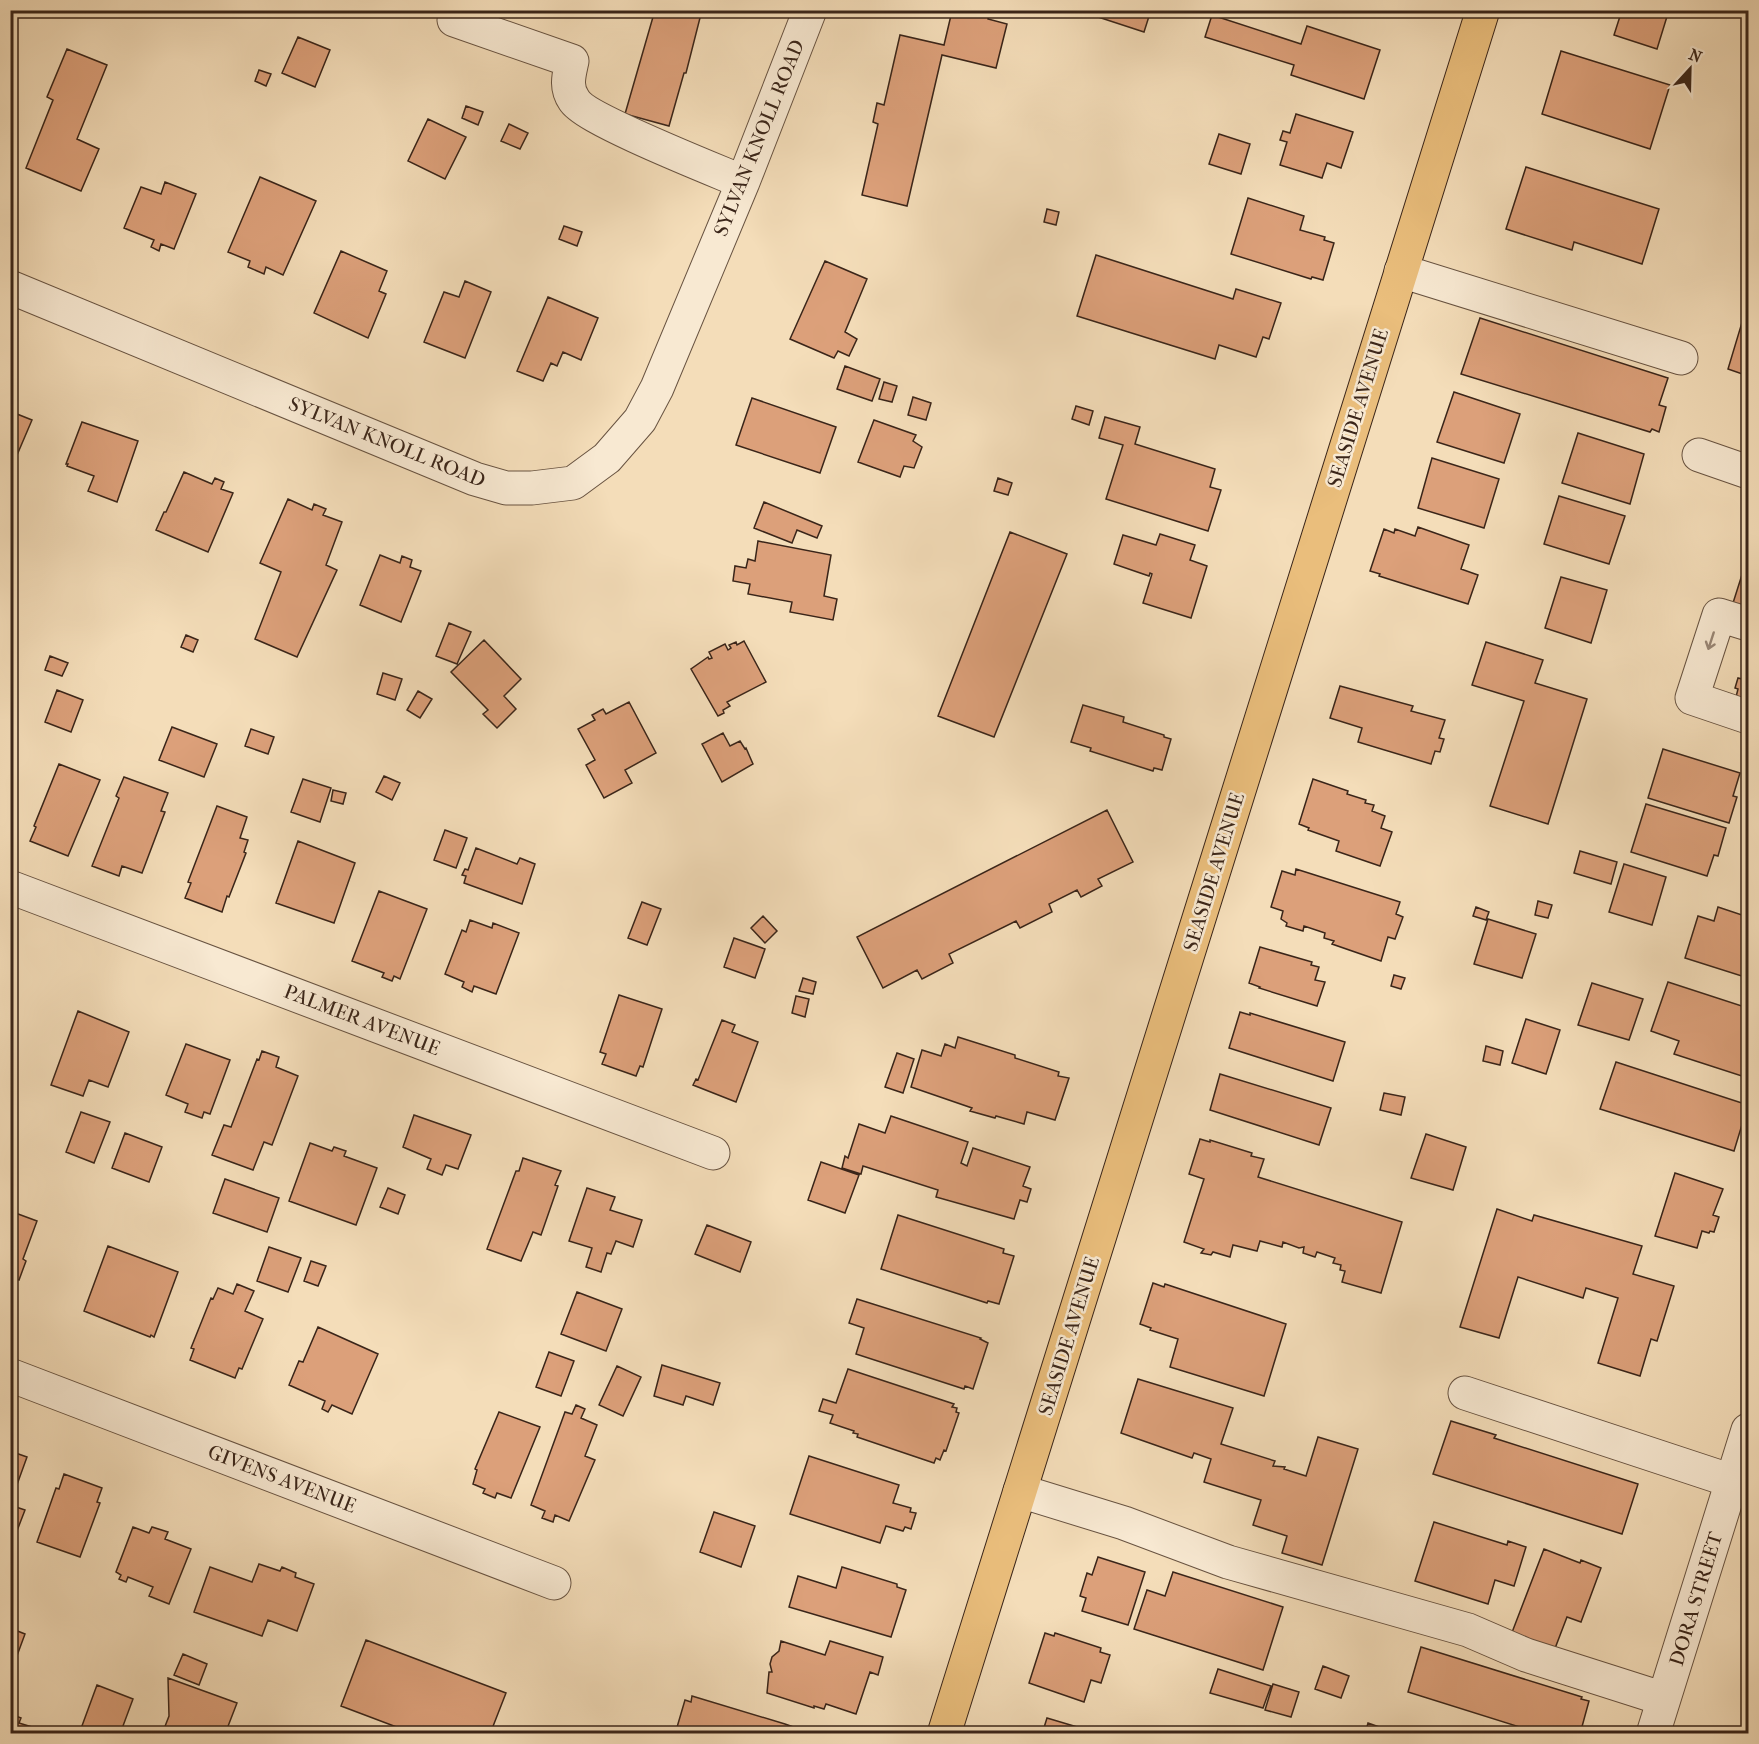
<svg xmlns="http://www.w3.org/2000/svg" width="1759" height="1744" font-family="'IM FELL French Canon',serif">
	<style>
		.building { fill: #dca07a; stroke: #3a2519; stroke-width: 1.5 }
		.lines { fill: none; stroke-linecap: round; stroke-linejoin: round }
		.minor-casing { stroke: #685341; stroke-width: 35 }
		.major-casing { stroke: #3a2519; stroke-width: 35 }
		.minor { stroke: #f8e9d2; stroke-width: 33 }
		.major { stroke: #eabe7c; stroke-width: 33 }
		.oneway { stroke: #998776 }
		.labels { text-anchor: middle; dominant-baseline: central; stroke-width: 5; stroke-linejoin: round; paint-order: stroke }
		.street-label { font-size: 20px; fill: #3a2519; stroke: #f8e9d2 }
	</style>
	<rect width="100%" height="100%" fill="#f4ddb9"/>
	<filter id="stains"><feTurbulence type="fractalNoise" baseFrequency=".00333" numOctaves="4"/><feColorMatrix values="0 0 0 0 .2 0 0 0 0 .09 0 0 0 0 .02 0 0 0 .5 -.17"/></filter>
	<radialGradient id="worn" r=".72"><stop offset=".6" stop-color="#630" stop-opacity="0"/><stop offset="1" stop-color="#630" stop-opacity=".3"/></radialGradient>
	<path class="building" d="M655 10H702L686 73H684L669 126 625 114Z
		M970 10 989 14 988 19 1007 24 996 68 942 55 907 206 862 195 878 124 873 122 877 103 884 105 900 35 944 45 952 11 969 16Z
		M1097 10H1151L1144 32 1095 16Z
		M1622 10H1669L1657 49 1614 35Z
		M1212 15 1301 44 1307 26 1380 50 1364 99 1291 75 1294 65 1205 37Z
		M298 37 330 50 315 87 282 73Z
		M67 49 107 65 77 139 99 149 81 191 26 168 53 100 47 97Z
		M1561 51 1670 85 1650 149 1542 114Z
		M259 70 271 74 266 86 255 81Z
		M466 106 483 112 478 125 462 118Z
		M1296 114 1353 132 1341 168 1327 163 1322 178 1280 165 1287 142 1280 140 1283 131 1290 133Z
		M428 119 466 137 445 179 408 161Z
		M509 124 528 133 520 149 501 141Z
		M1219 134 1250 144 1241 174 1209 164Z
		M1526 167 1659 209 1642 264 1574 242 1572 250 1506 229Z
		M260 177 316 201 283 275 266 267 264 274 248 267 250 261 228 252Z
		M165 182 196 194 174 249 161 244 159 251 151 247 154 240 124 228 141 187 161 194Z
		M1248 198 1304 216 1300 230 1325 237 1324 240 1334 243 1323 280 1312 277 1311 279 1231 254Z
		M1047 209 1059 212 1056 225 1044 222Z
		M564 226 582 232 577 246 559 239Z
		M341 251 387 271 379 291 386 294 368 338 314 313Z
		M1096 255 1233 299 1236 289 1281 303 1269 339 1263 337 1256 357 1219 345 1215 359 1077 316Z
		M825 261 867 279 845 332 857 339 849 356 838 351 834 358 790 339Z
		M465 281 491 292 465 358 424 342 444 292 459 297Z
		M548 297 598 318 581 360 563 352 557 366 551 363 543 381 517 371Z
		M1480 318 1668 378 1659 405 1666 407 1659 432 1652 429 1650 432 1461 374Z
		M1743 319 1748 320V376L1728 369Z
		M845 366 880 379 872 401 837 389Z
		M884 382 897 386 892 402 879 399Z
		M1454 392 1520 414 1504 463 1437 442Z
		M913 397 931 403 926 420 908 415Z
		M752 398 836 427 820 473 736 445Z
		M10 404 14 406 12 412 32 420 14 462 10 461Z
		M1076 406 1093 411 1089 425 1072 419Z
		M1105 417 1140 427 1135 444 1215 469 1210 487 1221 490 1208 531 1106 499 1123 445 1099 438Z
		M874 420 916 435 913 441 922 447 914 468 904 466 900 477 858 462Z
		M82 422 138 441 117 502 88 491 94 476 67 466 68 464H66Z
		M1578 433 1644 454 1630 504 1562 483Z
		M1432 458 1499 479 1484 528 1418 508Z
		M184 472 212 484 215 478 224 482 221 489 233 493 208 552 156 530 164 512H166Z
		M998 478 1012 483 1008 495 994 491Z
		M1559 496 1625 516 1609 564 1544 544Z
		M288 499 312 510 314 504 326 509 323 515 342 522 326 565 337 570 297 657 255 639 281 572 260 563Z
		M764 502 822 526 817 538 797 530 792 543 754 528Z
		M1418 527 1469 545 1461 569 1478 575 1468 604 1379 576 1380 574 1370 571 1384 529 1394 533 1395 529 1415 536Z
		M1010 532 1067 554 994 737 938 716Z
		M1160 534 1195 545 1190 560 1207 566 1191 618 1143 603 1152 574 1150 573 1149 576 1114 564 1123 535 1156 545Z
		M758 541 831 555 824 596 837 599 833 620 790 612 792 602 748 594 750 584 733 581 735 566 746 568 748 559 755 561Z
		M380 555 400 563 402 556 412 560 410 567 421 571 401 622 360 605Z
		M1747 559 1748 560V608L1733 603Z
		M1561 577 1607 590 1591 643 1545 628Z
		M449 623 471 632 457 664 436 656Z
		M186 635 198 640 193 652 181 647Z
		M484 640 521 679 504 696 516 709 497 728 483 714 488 710 451 672Z
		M744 641 766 682 727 702 730 706 723 710 724 713 718 716 691 669 708 657 709 659 712 658 709 652 725 644 728 650 731 648 729 645 736 642 737 645Z
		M1486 642 1543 660 1535 683 1587 699 1548 824 1490 806 1524 701 1472 685Z
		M50 656 68 663 62 676 45 670Z
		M1748 658V701L1736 697 1738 689 1735 688 1738 678 1742 679Z
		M383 673 402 679 395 700 377 694Z
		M1340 686 1413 706 1411 711 1445 720 1439 738 1444 739 1440 752 1435 751 1431 764 1358 742 1362 728 1330 718Z
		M57 690 83 700 71 732 45 722Z
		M418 691 432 699 420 718 407 710Z
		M629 702 656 753 625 770 632 783 604 798 586 765 595 760 578 729 595 720 592 715 603 709 606 714Z
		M1083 705 1124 717 1123 722 1164 735V737L1171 739 1162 770 1154 768 1153 771 1090 751 1091 748 1071 742Z
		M172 727 217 744 204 777 159 760Z
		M251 729 274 737 268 754 245 746Z
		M723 733 730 746 740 741 745 749 746 748 753 764 722 782 702 744Z
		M1663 749 1740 773 1733 796 1737 797 1729 823 1648 798Z
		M59 764 100 780 68 856 30 841 36 827 34 826Z
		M384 776 400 783 392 800 376 792Z
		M124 777 168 793 161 811 165 812 142 873 122 866 119 876 92 866 119 798 116 796Z
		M303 779 331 788 320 822 291 812Z
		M1313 779 1348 791 1347 794 1366 800 1365 803 1374 805 1372 811 1385 816 1381 828 1392 832 1380 866 1336 851 1339 841 1308 830 1309 828 1299 824Z
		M333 790 346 793 343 804 331 801Z
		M1646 804 1726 828 1718 856 1714 855 1707 876 1631 852Z
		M217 806 247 817 240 838 248 840 244 852 246 853 229 897 227 896 222 912 185 898 191 883 188 882Z
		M1107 810 1133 862 1098 879 1102 886 1081 897 1077 890 1049 904 1052 912 1020 928 1016 921 949 954 953 963 922 979 917 970 883 988 857 937Z
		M445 830 467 838 456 868 434 860Z
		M298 841 355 863 334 923 276 903Z
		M476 848 517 864 520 858 535 864 522 904 464 883 466 876 462 875 465 869 468 870Z
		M1580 851 1617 862 1611 884 1574 873Z
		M1624 864 1666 877 1652 925 1609 912Z
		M1296 869 1400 902 1396 914 1403 917 1395 939 1388 937 1381 961 1332 944 1334 941 1324 938 1325 933 1304 926 1303 931 1286 926 1287 923 1281 919 1283 911 1271 907 1282 871 1295 875Z
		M379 891 427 909 400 979 394 976 392 981 382 977 384 973 352 961Z
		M1538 901 1552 905 1548 918 1535 915Z
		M642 902 661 909 647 945 628 938Z
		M1476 907 1489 912 1486 920 1473 916Z
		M1718 907 1748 917V978L1685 958 1698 916 1714 921Z
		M763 916 777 931 765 943 751 928Z
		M1488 919 1536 934 1522 978 1474 964Z
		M470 920 492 928 493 923 519 933 496 994 474 986 472 992 462 987 464 982 445 974 462 930 466 932Z
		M734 938 765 949 755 978 724 967Z
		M1260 947 1312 962 1311 965 1319 967 1315 980 1325 982 1317 1006 1259 988 1260 987 1249 983Z
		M1394 975 1405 978 1401 989 1391 986Z
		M803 978 816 982 813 994 799 991Z
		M1668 982 1748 1008V1078L1674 1054 1679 1041 1651 1031Z
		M1592 983 1643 999 1629 1040 1578 1025Z
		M619 995 662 1009 643 1067 640 1066 636 1076 602 1064 606 1054 600 1052Z
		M796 996 809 999 805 1017 792 1013Z
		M78 1011 129 1032 108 1087 89 1080 83 1096 51 1085Z
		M1240 1012 1250 1015V1013L1345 1042 1333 1081 1229 1048Z
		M1526 1019 1560 1030 1546 1074 1512 1063Z
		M722 1020 735 1025 732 1032 758 1042 736 1102 693 1085 696 1079 698 1080Z
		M958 1037 1015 1055V1058L1059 1072 1058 1076 1069 1078 1055 1120 1027 1112 1024 1124 996 1116 995 1118 970 1111 972 1108 911 1087 922 1050 941 1056 945 1044 955 1048Z
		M186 1044 230 1060 210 1114 204 1112 202 1118 185 1112 188 1104 166 1095Z
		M1486 1046 1503 1051 1500 1065 1483 1061Z
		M262 1051 279 1057 276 1067 298 1076 272 1145 264 1142 253 1170 212 1155 224 1125 231 1127 257 1059 259 1060Z
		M897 1053 914 1059 903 1093 885 1087Z
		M1616 1062 1748 1105 1734 1151 1600 1109Z
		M1220 1074 1331 1108 1319 1145 1210 1110Z
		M1384 1093 1405 1097 1401 1115 1380 1110Z
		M81 1112 110 1122 94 1163 66 1152Z
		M414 1115 471 1135 458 1169 446 1165 442 1175 427 1169 431 1159 403 1147Z
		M891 1116 968 1142 961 1163 967 1166 973 1148 1030 1167 1023 1186 1031 1189 1027 1202 1020 1200 1014 1219 936 1197 938 1190 863 1166 861 1174 842 1168 845 1156 848 1158 859 1124 885 1133Z
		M125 1133 162 1147 149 1182 112 1168Z
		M1426 1134 1466 1147 1453 1190 1411 1178Z
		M1200 1139 1210 1142V1140L1252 1153 1251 1156 1264 1159 1258 1177 1402 1222 1381 1293 1342 1282 1345 1271 1340 1270 1341 1265 1333 1263 1335 1258 1317 1252 1315 1257 1303 1253 1304 1247 1299 1248 1283 1242 1282 1247 1260 1241 1257 1251 1233 1245 1230 1257 1213 1252 1211 1255 1201 1253 1204 1249 1184 1242 1204 1179 1189 1174Z
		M310 1143 332 1151 334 1147 346 1151 344 1156 377 1168 356 1225 289 1201Z
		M523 1158 561 1171 555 1185 558 1186 541 1235 533 1232 521 1261 487 1249 516 1171H519Z
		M821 1162 859 1175 845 1213 808 1200Z
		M1675 1173 1723 1189 1713 1215 1719 1217 1714 1232 1710 1231 1709 1233 1702 1231 1697 1248 1655 1236Z
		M225 1179 279 1198 267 1232 213 1213Z
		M388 1188 405 1195 398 1214 380 1207Z
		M587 1188 615 1197 610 1210 642 1220 633 1247 616 1241 611 1254 607 1253 601 1272 586 1267 592 1248 569 1241Z
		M1497 1209 1532 1221 1534 1215 1642 1246 1633 1274 1674 1286 1657 1341 1651 1339 1640 1376 1598 1363 1618 1298 1586 1288 1583 1298 1518 1277 1499 1338 1460 1327Z
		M10 1211 37 1221 23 1259 26 1261 19 1280 10 1277Z
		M898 1215 1004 1249 1003 1253 1014 1256 999 1304 988 1301 987 1303 881 1269Z
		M707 1225 751 1242 740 1272 695 1254Z
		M108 1246 178 1272 154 1337 151 1335 150 1337 84 1311Z
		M269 1247 301 1258 288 1292 257 1281Z
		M311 1261 326 1266 318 1286 304 1281Z
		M1153 1283 1164 1287 1165 1284 1286 1324 1264 1396 1170 1367 1178 1339 1150 1330 1151 1328 1140 1324Z
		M237 1284 254 1291 245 1311 263 1319 242 1369 239 1368 235 1378 190 1360 194 1349 191 1348 211 1298 213 1299 218 1288 233 1294Z
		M577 1292 622 1309 606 1351 561 1334Z
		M857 1299 981 1338 980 1339 988 1343 973 1389 965 1386 964 1389 856 1354 864 1328 849 1323Z
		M318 1327 378 1354 352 1414 332 1405 328 1412 322 1409 325 1401 289 1385 299 1361 303 1362Z
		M549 1352 574 1361 561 1396 536 1387Z
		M662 1365 720 1383 713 1405 686 1396 683 1405 654 1396Z
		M617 1366 641 1377 623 1416 599 1405Z
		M848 1369 954 1404 952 1407 957 1408 956 1412 959 1413 946 1451 944 1450 940 1460 936 1458 934 1463 857 1437 858 1434 853 1433 854 1431 830 1423 833 1415 819 1411 823 1399 836 1403Z
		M1138 1379 1233 1408 1221 1444 1275 1461 1273 1466 1285 1467 1284 1469 1306 1476 1318 1437 1358 1449 1322 1565 1282 1553 1287 1536 1253 1525 1261 1500 1204 1482 1211 1459 1194 1453 1192 1458 1121 1433Z
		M576 1405 585 1409 581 1418 597 1425 585 1456 595 1460 569 1521 555 1515 553 1522 542 1518 545 1511 531 1505 565 1412 572 1414Z
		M499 1412 540 1427 511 1498 497 1493 495 1498 483 1493 485 1489 473 1484 477 1470 475 1469Z
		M1451 1421 1496 1435 1494 1438 1638 1484 1622 1534 1433 1474Z
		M10 1451 27 1457 10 1504Z
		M809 1456 899 1485 893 1503 911 1508 910 1512 916 1513 911 1529 905 1527 903 1531 886 1526 880 1543 790 1514Z
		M64 1474 102 1488 97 1502 100 1503 80 1557 37 1542 56 1488 59 1489Z
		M10 1505 25 1510 10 1549Z
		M714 1512 755 1526 741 1567 700 1552Z
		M1434 1522 1507 1545 1508 1541 1526 1547 1514 1586 1495 1580 1488 1604 1415 1581Z
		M133 1527 149 1533 152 1527 168 1532 165 1539 191 1549 169 1604 149 1596 153 1587 128 1577 126 1582 119 1579 121 1575 116 1572Z
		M1544 1549 1580 1563 1581 1560 1601 1568 1581 1622 1567 1617 1554 1651 1511 1635Z
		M1098 1557 1145 1572 1128 1625 1082 1611 1086 1598 1080 1596 1087 1573 1092 1575Z
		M259 1564 280 1571 282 1567 296 1573 295 1577 314 1584 297 1631 268 1620 262 1636 194 1612 210 1567 252 1582Z
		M842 1567 897 1584V1587L906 1590 891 1637 789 1607 798 1576 836 1588Z
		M1173 1572 1283 1607 1263 1670 1134 1629 1147 1590 1165 1596Z
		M10 1628 25 1634 11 1672 10 1671Z
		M1045 1633 1054 1636 1055 1633 1101 1648 1100 1652 1110 1655 1101 1683 1091 1680 1084 1702 1029 1683Z
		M366 1640 506 1693 490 1734H415L341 1706Z
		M781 1641 825 1655 830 1641 883 1657 878 1675 870 1672 856 1714 826 1704 824 1709 814 1706V1708L767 1693 769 1672H772L770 1664 772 1657 779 1651Z
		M1421 1647 1582 1697 1581 1699 1589 1701 1580 1734H1542L1408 1692Z
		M183 1654 207 1664 199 1685 174 1675Z
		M1323 1666 1349 1676 1341 1698 1315 1689Z
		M1218 1669 1271 1686 1263 1708 1210 1693Z
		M168 1678 237 1703 225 1734H162L169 1716Z
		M1273 1684 1299 1692 1291 1717 1265 1710Z
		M97 1685 133 1699 120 1734H79Z
		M692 1696 785 1724 813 1734H675L685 1700 691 1702Z
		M10 1714 21 1718 19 1723 32 1727 29 1734H10Z
		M1047 1718 1094 1732 1042 1734Z
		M1368 1723 1399 1734H1365Z"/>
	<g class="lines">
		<g class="minor-casing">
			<path id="minor" d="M454 20 572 61C569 75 565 87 574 100 585 119 715 170 743 182
				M1401 271 1681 358
				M10 287 475 479 506 488H532L573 483 607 458 640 420 657 388 743 182 810 10
				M1699 455 1748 472
				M1748 624 1719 615 1692 698 1748 717
				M10 887 713 1153
				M10 1375 554 1583
				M1465 1393 1732 1481
				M1020 1491 1124 1523 1228 1562 1468 1630 1526 1655 1664 1699
				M1653 1734 1748 1430"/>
		</g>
		<g class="major-casing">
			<path id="major" d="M944 1734 1483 10"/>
		</g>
		<use href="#minor" class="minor"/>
		<use href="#major" class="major"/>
	</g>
	<defs><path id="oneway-shaft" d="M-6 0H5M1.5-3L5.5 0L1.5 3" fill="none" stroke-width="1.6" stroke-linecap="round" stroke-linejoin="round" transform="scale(1.5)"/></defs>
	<use class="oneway" href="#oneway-shaft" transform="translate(1711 641) rotate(108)"/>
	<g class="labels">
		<g class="street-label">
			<text transform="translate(759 138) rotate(-68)">SYLVAN KNOLL ROAD</text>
			<text transform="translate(1358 408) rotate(-73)">SEASIDE AVENUE</text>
			<text transform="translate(387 442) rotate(22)">SYLVAN KNOLL ROAD</text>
			<text transform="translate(1214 872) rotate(-73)">SEASIDE AVENUE</text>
			<text transform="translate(362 1020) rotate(21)">PALMER AVENUE</text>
			<text transform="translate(1069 1336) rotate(-73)">SEASIDE AVENUE</text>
			<text transform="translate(282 1479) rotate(21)">GIVENS AVENUE</text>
			<text transform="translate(1696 1599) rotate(-73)">DORA STREET</text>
		</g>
	</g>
	<rect width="1759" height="1744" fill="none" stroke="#f4ddb9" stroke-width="36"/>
	<rect x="12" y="12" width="1735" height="1720" fill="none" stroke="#3a2519" stroke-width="3"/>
	<rect x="18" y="18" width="1723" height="1708" fill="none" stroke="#3a2519" stroke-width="1.5"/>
	<g transform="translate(1690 69) rotate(22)" stroke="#f8e9d2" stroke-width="4.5" paint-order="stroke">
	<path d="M0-4.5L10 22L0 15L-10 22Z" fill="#3a2519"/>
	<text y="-9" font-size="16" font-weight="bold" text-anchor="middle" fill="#3a2519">N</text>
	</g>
	<rect width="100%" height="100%" filter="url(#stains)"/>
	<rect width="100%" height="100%" fill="url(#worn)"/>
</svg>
